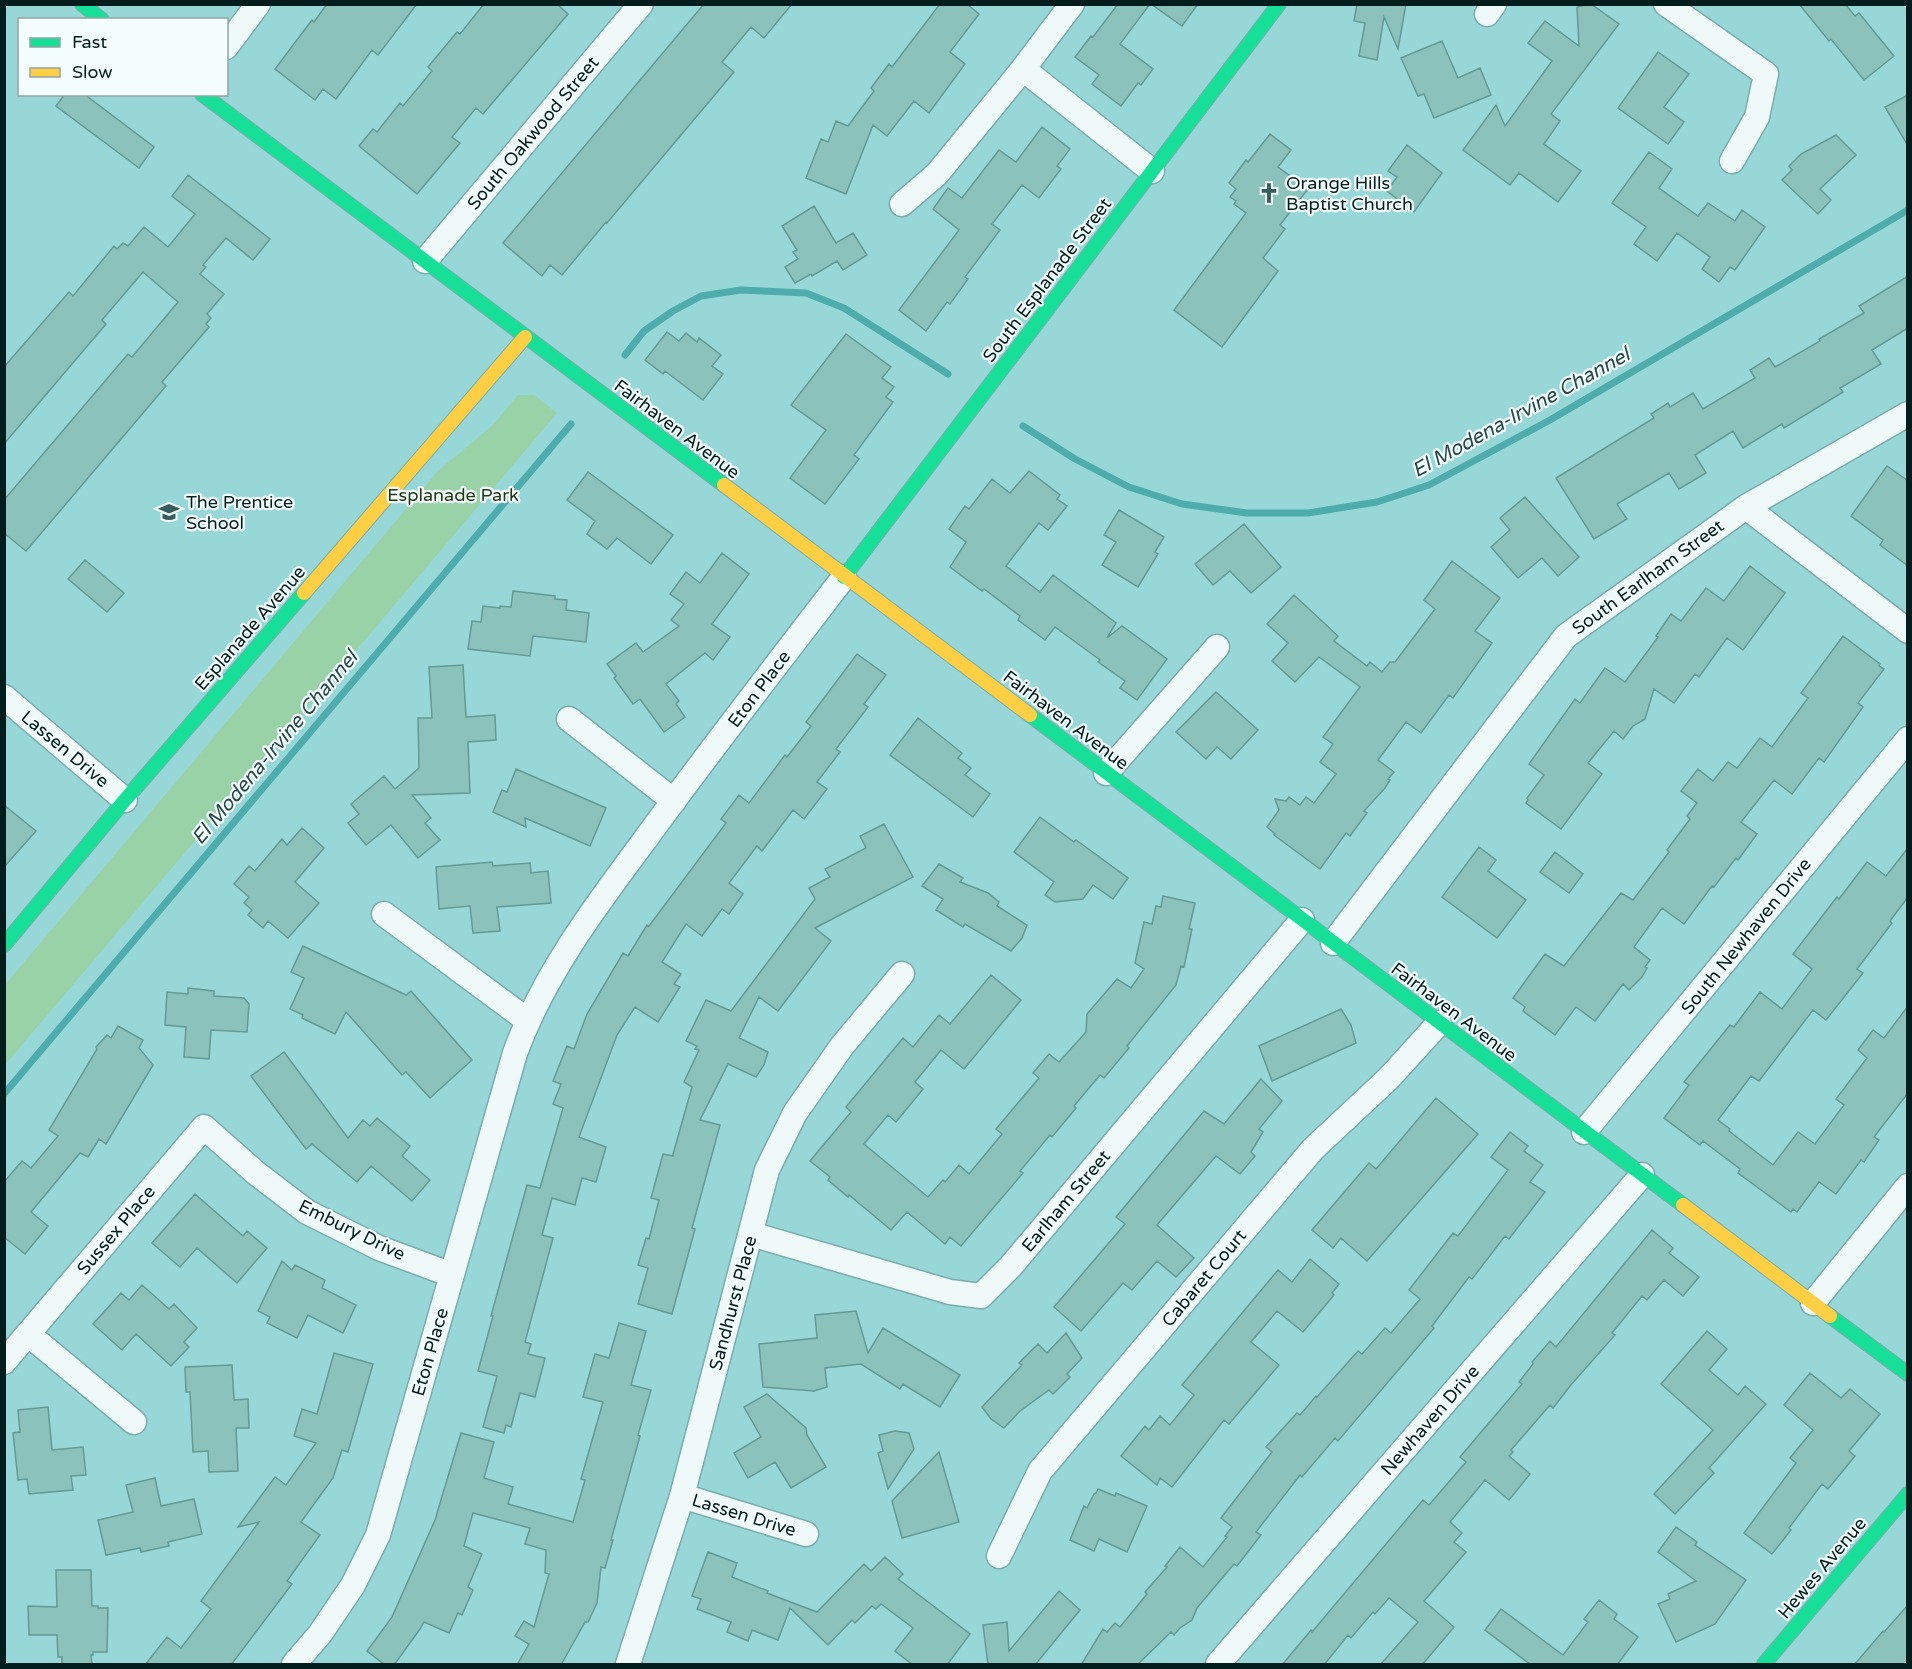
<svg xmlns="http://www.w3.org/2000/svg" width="1912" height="1669" font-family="'Varela Round',sans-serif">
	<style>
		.green { fill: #98d2a6 }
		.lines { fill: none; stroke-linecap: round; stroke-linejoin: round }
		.stream { stroke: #4eacac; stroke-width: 7 }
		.building { fill: #8cc2bc; stroke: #649994; stroke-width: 1.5 }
		.street-casing { stroke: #79adae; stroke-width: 27 }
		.fast-casing { stroke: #79adae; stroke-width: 16 }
		.slow-casing { stroke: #79adae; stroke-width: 16 }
		.street { stroke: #f0f9f9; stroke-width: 24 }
		.fast { stroke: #16e098; stroke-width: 14 }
		.slow { stroke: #ffcf43; stroke-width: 14 }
		.labels { text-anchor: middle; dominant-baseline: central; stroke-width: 4.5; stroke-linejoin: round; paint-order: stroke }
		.street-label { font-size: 18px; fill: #031d1d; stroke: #f4fefe }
		.poi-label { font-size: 18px; fill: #031d1d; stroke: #f4fefe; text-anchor: start }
		.park-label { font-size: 18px; fill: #1e390e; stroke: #f4fefe }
		.water-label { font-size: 20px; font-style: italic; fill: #294848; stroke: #f4fefe }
	</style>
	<rect width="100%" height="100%" fill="#98d7d7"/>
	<path class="green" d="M518 395H534L557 413 5 1065V985L438 471 493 425Z"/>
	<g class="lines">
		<path class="stream" d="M625 355 644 331 673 311 701 296 741 290 806 293 844 308 948 374
			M1023 426 1075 459 1129 487 1182 504 1247 513H1308L1377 502 1429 485 1550 420 1908 210
			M4 1094 571 424"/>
	</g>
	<path class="building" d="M327 4H417L378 55 372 50 336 99 323 89 315 100 275 69 312 20 314 22Z
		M484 4H557L568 14 483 114 476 108 452 137 460 143 417 194 359 146 373 129 377 132 400 103 403 106 432 71 428 67 457 32 460 34Z
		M704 4H792L764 38 751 27 722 62 734 72 607 223 606 222 562 275 550 265 542 276 503 243Z
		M940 4H967L979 14 950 52 965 64 929 113 914 101 887 136 873 125 846 194 806 178 821 139 828 142 836 121 848 126 874 91 871 88 889 64 892 67Z
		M1118 4H1150L1120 44 1153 69 1141 85 1138 83 1121 106 1092 84 1099 75 1075 57 1091 36 1093 37Z
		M1151 4H1198L1182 26Z
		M1357 4H1406L1398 49 1384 17 1377 60 1359 56 1365 23 1354 21Z
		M1591 4 1619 24 1551 114 1560 121 1544 144 1581 171 1558 202 1519 173 1510 185 1463 150 1496 105 1505 126 1552 61 1528 43 1545 21 1579 46 1577 7Z
		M1799 4H1845L1855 16 1859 13 1894 56 1864 80 1831 39 1829 41Z
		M1442 41 1458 78 1480 68 1491 95 1434 118 1424 94 1418 96 1401 58Z
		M1658 52 1689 74 1664 107 1684 122 1668 144 1618 108Z
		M65 94H84L154 147 139 168 56 106Z
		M1908 95V146L1885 107Z
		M1042 127 1070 149 1057 166 1061 169 1039 198 1022 185 992 224 1000 230 965 277 968 279 950 304 947 302 926 331 899 310 959 230 933 209 948 188 962 198 999 150 1016 162Z
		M1270 134 1291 150 1278 167 1308 189 1280 225 1285 229 1263 258 1278 271 1222 347 1174 310 1246 213 1234 204 1236 201 1230 197 1236 189 1229 183 1246 160 1248 162Z
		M1836 135 1856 155 1820 189 1831 200 1818 214 1782 180 1792 170 1789 166 1801 154Z
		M1407 145 1442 173 1414 212 1387 191 1397 177 1388 171Z
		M1649 152 1672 169 1659 188 1698 216 1708 203 1735 221 1742 210 1765 227 1735 270 1730 267 1719 282 1702 269 1710 257 1677 233 1657 261 1634 244 1646 227 1612 203Z
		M188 175 270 239 253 260 226 238 203 265 206 267 200 274 224 294 207 314 211 318 206 324 209 327 162 382 166 386 26 551 4 533V500L128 354 132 357 178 302 143 272 102 320 106 324 4 444V367L69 292 73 296 114 246 117 249 123 243 128 246 144 227 168 247 195 214 172 196Z
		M814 206 836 243 853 233 867 255 843 270 837 261 812 276 811 274 795 283 785 267 798 259 793 252 797 250 782 226Z
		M1908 276V328L1872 350 1881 364 1840 388 1843 392 1784 428 1782 424 1743 448 1733 431 1695 455 1706 473 1679 489 1669 473 1617 504 1627 519 1594 539 1556 478 1654 418 1651 414 1668 403 1670 407 1693 393 1703 409 1755 378 1750 370 1769 358 1775 367 1820 341 1819 339 1864 313 1859 306Z
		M667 332 679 341 686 333 697 342 699 338 721 355 712 366 723 374 703 400 665 371 663 374 645 360Z
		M846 334 891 367 882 378 894 387 886 397 893 402 854 455 859 459 825 504 790 478 826 430 791 405Z
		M1887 466 1908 481V566L1880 545 1883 540 1851 516Z
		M1029 471 1060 495 1057 499 1067 506 1048 530 1039 523 1006 566 1040 592 1053 575 1116 623 1107 638 1122 626 1167 659 1137 700 1120 688 1125 681 1098 662 1100 660 1055 627 1045 640 1018 620 1020 616 984 589 982 591 950 567 966 542 949 529 965 506 969 509 992 479 1010 493Z
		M588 472 673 535 651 564 617 538 607 549 587 534 595 521 567 500Z
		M1525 497 1579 557 1558 576 1542 558 1518 578 1491 547 1510 530 1500 518Z
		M1119 510 1164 537 1155 552 1158 554 1138 587 1102 565 1116 542 1104 535Z
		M1244 524 1281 567 1251 593 1230 571 1213 585 1195 564Z
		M722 553 749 574 712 624 730 637 713 660 705 653 666 684 679 701 676 704 685 717 664 732 640 699 633 704 614 678 616 676 607 664 636 643 643 652 679 626 671 620 684 604 670 594 686 572 700 583Z
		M85 560 124 593 107 612 68 579Z
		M1452 561 1500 598 1475 631 1492 643 1453 698 1449 695 1421 733 1406 722 1378 760 1394 772 1388 779 1390 780 1385 788 1364 811 1367 813 1350 836 1346 833 1320 869 1274 835 1275 834 1267 827 1279 810 1275 799 1286 801 1289 797 1300 805 1306 797 1314 803 1336 774 1320 762 1333 744 1323 737 1360 687 1319 657 1295 682 1272 661 1288 643 1267 624 1294 595 1338 636 1334 641 1367 666 1370 662 1382 672 1390 662H1395L1435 609 1424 600Z
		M1750 566 1785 593 1743 650 1727 638 1699 677 1695 674 1674 703 1654 689 1645 719 1633 726 1623 739 1614 731 1588 763 1602 774 1561 829 1526 803 1528 800 1527 798 1544 775 1529 764 1575 699 1580 703 1605 668 1625 682 1658 637 1656 636 1671 614 1681 621 1706 588 1724 601Z
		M513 591 555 596V599L567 600 566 610 589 613 586 642 533 636 530 656 468 649 472 621 481 622 483 606 500 608V606L511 607Z
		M1843 636 1880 664 1879 666 1884 669 1858 703 1863 707 1824 762 1819 758 1792 794 1774 780 1741 822 1757 834 1738 860 1736 858 1714 887 1712 886 1684 924 1662 908 1634 947 1650 960 1645 967 1647 968 1642 977 1629 990 1623 984 1595 1021 1576 1007 1555 1035 1523 1011 1525 1007 1513 998 1545 954 1564 966 1621 893 1633 900 1669 852 1667 850 1690 819 1687 816 1697 803 1681 791 1698 769 1713 781 1728 762 1737 768 1760 738 1772 747 1808 698 1801 693Z
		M857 654 886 675 864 704 868 707 836 749 840 752 817 782 827 789 804 819 793 810 762 851 757 846 729 883 743 894 729 914 722 909 702 936 686 924 662 962 681 974 674 984 680 987 658 1022 635 1007 617 1035 579 1137 606 1147 596 1182 582 1178 575 1205 552 1198 542 1235 553 1238 525 1342 531 1344 528 1354 545 1358 535 1397 520 1393 511 1427 506 1425 504 1433 483 1427 497 1376 478 1371 493 1316H491L527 1185 540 1188 563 1108 553 1104 561 1084 553 1081 567 1046 574 1049 587 1014 623 953 628 956 647 925 649 926 726 823 721 819 739 795 749 803 785 755 787 757 811 726 806 722Z
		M463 665 466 717 495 715 496 740 468 742 470 793 412 795 431 818 425 823 440 840 418 858 391 825 366 845 348 823 359 814 351 804 384 776 395 789 419 768 418 718H432L429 667Z
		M1216 692 1258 730 1231 759 1217 747 1206 759 1176 732Z
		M918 718 962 753 958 758 971 768 965 775 990 794 973 817 890 755Z
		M516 769 606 808 590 846 525 818 526 827 493 812 502 790 507 792Z
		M4 805 36 831 4 867Z
		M1040 817 1074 842 1076 840 1128 878 1113 899 1093 885 1083 899 1055 902 1045 895 1054 882 1014 852Z
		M884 824 913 877 815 928 831 941 778 1011 759 997 739 1038 768 1052 764 1065 756 1077 728 1064 700 1120 720 1125 692 1228 695 1229 672 1314 638 1304 648 1268 638 1265 646 1238 649 1239 659 1200 651 1198 663 1154 673 1156V1154L692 1087 684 1082 699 1050 695 1049 697 1046 686 1041 706 1000 731 1011 815 899 809 888 830 877 825 869 866 848 860 836Z
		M302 828 324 848 295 882 319 903 288 938 268 921 263 928 248 915 252 910 244 903 249 897 234 884 249 866 255 871 282 839 287 845Z
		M1479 847 1496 860 1488 871 1526 900 1497 938 1442 897Z
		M1908 848V897L1890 921 1892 923 1857 969 1863 973 1826 1020 1813 1010 1759 1081 1751 1076 1718 1120 1730 1129 1729 1131 1773 1165 1798 1132 1815 1144 1844 1105 1836 1099 1867 1058 1858 1050 1873 1030 1884 1038 1908 1006V1093L1874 1137 1879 1140 1864 1162 1861 1160 1836 1194 1819 1182 1797 1212 1793 1209 1791 1212 1738 1173 1740 1169 1703 1141 1700 1145 1664 1118 1689 1085 1684 1082 1730 1025 1734 1027 1760 992 1782 1009 1812 969 1793 954 1837 897 1839 899 1867 862 1886 876Z
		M1555 852 1583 874 1569 893 1540 872Z
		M492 862 493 866 530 863 531 873 548 871 551 903 497 907 500 931 473 933 470 906 439 909 436 867Z
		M939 864 963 878 960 882 988 893 999 902 997 906 1027 925 1022 938 1011 951 965 924 963 927 936 910 943 899 922 886Z
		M1163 896 1195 903 1189 929H1192L1184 967 1181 966 1176 985 1127 1046 1129 1048 1104 1078 1100 1075 1074 1106 1076 1108 1052 1137 1050 1135 1020 1171 1023 1173 961 1246 950 1237 945 1244 907 1212 891 1230 849 1195 848 1197 828 1180 830 1177 810 1161 851 1112 846 1107 903 1038 913 1047 939 1015 950 1024 991 975 1021 1000 964 1069 941 1050 915 1082 923 1089 896 1122 888 1115 864 1144 928 1197 943 1180 945 1182 959 1165 969 1174 1002 1134 996 1129 1039 1078 1033 1073 1049 1054 1059 1062 1086 1032 1087 1014 1117 979 1131 988 1144 969 1135 963 1144 922 1152 924 1156 906 1161 907Z
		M303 946 406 995 411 991 472 1060 430 1098 406 1072 402 1075 346 1012 335 1034 302 1018 303 1015 290 1009 304 978 291 972Z
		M188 988 214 991V996L244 998 249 1004 247 1032 211 1030 209 1059 184 1057 186 1027 165 1025 167 992 188 994Z
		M1341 1009 1351 1025 1356 1043 1272 1081 1259 1046Z
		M118 1026 143 1040 139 1048 153 1065 106 1144 99 1139 88 1157 80 1153 31 1212 48 1226 25 1254 4 1237V1182L22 1161 31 1168 58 1136 49 1130 97 1049 96 1047 107 1035 111 1038Z
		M284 1052 348 1138 363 1120 370 1126 377 1118 410 1146 402 1156 430 1180 412 1201 371 1166 357 1182 312 1144 306 1149 251 1076Z
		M1261 1079 1282 1101 1259 1129 1263 1132 1251 1152 1255 1156 1240 1174 1216 1156 1157 1225 1194 1258 1176 1277 1157 1261 1132 1290 1123 1283 1081 1331 1054 1307 1125 1224 1116 1217 1204 1111 1224 1124Z
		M1436 1098 1478 1134 1367 1261 1341 1238 1333 1248 1312 1230 1369 1163 1376 1169Z
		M1510 1132 1528 1146 1524 1151 1543 1165 1530 1182 1545 1192 1509 1239 1505 1236 1472 1279 1469 1277 1432 1326 1434 1328 1338 1441 1335 1438 1302 1477 1300 1475 1256 1532 1261 1535 1237 1566 1234 1564 1197 1608 1192 1620 1180 1628 1174 1635 1171 1632 1137 1665H1081L1103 1629 1107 1632 1115 1623 1120 1627 1147 1594 1145 1592 1167 1567 1165 1566 1180 1547 1203 1567 1227 1537 1225 1536 1232 1527 1221 1518 1272 1452 1266 1447 1297 1413 1300 1415 1316 1396 1317 1397 1358 1351 1362 1354 1385 1328 1391 1333 1420 1299 1409 1290 1453 1233 1458 1236 1508 1170 1491 1157Z
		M195 1194 243 1236 247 1231 267 1248 237 1283 197 1248 180 1267 152 1243Z
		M1652 1230 1673 1248 1669 1253 1699 1277 1683 1296 1664 1280 1647 1300 1642 1296 1612 1333 1615 1335 1570 1386 1553 1408 1550 1405 1511 1450 1513 1452 1509 1456 1530 1474 1509 1500 1485 1480 1450 1522 1462 1533 1454 1542 1466 1552 1424 1601 1454 1627 1422 1665H1380L1418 1622 1389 1598 1375 1614 1373 1612 1351 1638 1348 1635 1324 1665H1282L1311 1630 1312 1632 1423 1500 1429 1505 1466 1462 1460 1457 1522 1384 1519 1382 1533 1364 1532 1362 1550 1341 1556 1347Z
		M1310 1259 1339 1284 1332 1293 1334 1295 1303 1332 1277 1311 1251 1342 1279 1365 1229 1424 1224 1420 1172 1487 1160 1478 1157 1485 1121 1456 1145 1426 1149 1430 1160 1416 1170 1425 1194 1395 1182 1385 1278 1270 1292 1282Z
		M282 1261 292 1270 295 1265 325 1280 322 1288 356 1305 343 1333 308 1315 297 1338 267 1323 270 1317 258 1311Z
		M142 1285 169 1309 174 1304 197 1328 184 1342 189 1347 171 1366 136 1334 122 1350 93 1324 121 1293 129 1300Z
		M856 1311 868 1353 883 1328 960 1375 940 1407 903 1384 900 1389 861 1364 825 1368 827 1387 814 1391 763 1387 759 1344 817 1338 815 1315Z
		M619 1323 646 1331 631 1385 651 1390 638 1435 640 1436 611 1540H613L605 1568 601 1567 597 1603 588 1622H585L561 1665H517L529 1644 515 1636 524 1621 534 1627 549 1574 545 1573 546 1550 525 1544 530 1528 473 1513 464 1546 482 1554 468 1587 473 1590 462 1615 458 1613 449 1633 424 1622 420 1629 394 1665H385L367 1651 392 1617 435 1520 461 1433 494 1442 484 1478 513 1487 508 1504 573 1522 585 1480 581 1479 603 1402 583 1397 595 1354 609 1358Z
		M1707 1331 1727 1349 1709 1370 1738 1395 1745 1386 1766 1404 1709 1468 1714 1473 1675 1514 1654 1494 1713 1430 1661 1384Z
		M1066 1333 1082 1358 1067 1374 1070 1377 1053 1394 1049 1390 1020 1411 1004 1428 991 1419 982 1407 1022 1365 1019 1363 1038 1344 1047 1353Z
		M334 1353 373 1364 348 1452 342 1450 333 1478 301 1522 320 1535 287 1581 292 1584 231 1665H145L167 1637 181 1648 211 1609 201 1601 259 1522 238 1527 275 1477 286 1485 316 1443 294 1436 302 1409 317 1414Z
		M232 1365 234 1400 248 1399 249 1428H236L238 1471 209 1472 208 1451 193 1452 190 1392H186L185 1367Z
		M1810 1373 1841 1398 1850 1389 1880 1414 1849 1451 1855 1456 1828 1489 1822 1484 1789 1528 1791 1530 1772 1554 1744 1533 1796 1463 1790 1458 1813 1430 1784 1405Z
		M767 1394 806 1428 807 1435 826 1467 791 1488 775 1462 748 1478 734 1453 761 1437 744 1407Z
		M48 1407 52 1450 83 1447 86 1475 71 1476 73 1490 29 1494 27 1479 18 1480 13 1433 20 1432 18 1410Z
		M895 1431 909 1433 914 1449 888 1489 878 1453 883 1451 879 1435Z
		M939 1452 959 1522 902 1538 892 1501Z
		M155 1478 161 1506 194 1499 202 1534 168 1542 169 1546 141 1552 140 1548 106 1555 98 1520 133 1512 126 1485Z
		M1098 1489 1115 1496 1116 1493 1147 1506 1127 1552 1099 1539 1094 1551 1070 1540 1084 1506 1087 1508 1094 1494 1096 1493Z
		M1676 1527 1697 1542 1695 1545 1746 1580 1715 1624 1676 1642 1658 1604 1670 1599 1668 1594 1696 1581 1658 1552Z
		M708 1552 737 1563 732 1577 768 1591 767 1593 817 1612 864 1564 871 1571 885 1557 903 1574 898 1579 970 1634 947 1665H913L895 1651 913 1628 881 1604 876 1609 872 1606 855 1623 852 1620 828 1645 790 1608 778 1640 752 1630 748 1641 727 1632 731 1622 697 1609 701 1599 692 1596Z
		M56 1570H91L92 1606H98V1608H108L107 1652H93V1655H91L92 1665H62V1657H58L57 1635H29L28 1606 57 1607Z
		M1059 1591 1080 1610 1035 1665H988L983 1625 1007 1622 1009 1651Z
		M1599 1600 1617 1614 1614 1619 1638 1637 1617 1665H1531L1485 1630 1501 1609 1563 1655 1588 1622 1584 1619Z
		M1908 1605V1665H1854L1883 1631 1884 1632Z"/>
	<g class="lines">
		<g class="street-casing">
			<path id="street" d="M1666 4 1766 74 1757 117 1732 161
				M1487 14 1494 4
				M226 47 258 4
				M1023 69 1152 171
				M902 204 937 174 1023 69 1072 4
				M425 261 641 4
				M1746 507 1908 631
				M4 697 125 800
				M569 719 674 801
				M1106 773 1217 647
				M384 914 527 1020
				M1333 943 1566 636 1746 507 1908 414
				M1584 1132 1908 739
				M751 1234 950 1292 981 1296 1011 1266 1302 920
				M1813 1303 1908 1186
				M28 1334 134 1422
				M4 1362 204 1127 256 1173 307 1212 379 1248 452 1275
				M682 1496 806 1534
				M999 1556 1040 1471 1313 1149 1389 1078 1439 1023
				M294 1664 320 1634 353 1585 378 1535 515 1053C544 974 597 904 647 837 711 749 778 663 844 577
				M628 1664 682 1496 767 1170 795 1113 842 1046 902 974
				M1218 1664 1642 1175"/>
		</g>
		<g class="fast-casing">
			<path id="fast" d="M82 4 102 20
				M202 94 724 485
				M844 577 1279 4
				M1030 715 1683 1205
				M4 945 125 800 304 593
				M1830 1316 1908 1374
				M1764 1664 1908 1494"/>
		</g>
		<g class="slow-casing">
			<path id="slow" d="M724 485 1030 715
				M304 593 525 337
				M1683 1205 1830 1316"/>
		</g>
		<use href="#street" class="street"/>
		<use href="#fast" class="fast"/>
		<use href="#slow" class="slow"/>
	</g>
	<defs>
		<g id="church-bare" transform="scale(1.62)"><path d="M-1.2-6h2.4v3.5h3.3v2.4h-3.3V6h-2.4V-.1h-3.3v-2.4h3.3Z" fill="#375e5e" stroke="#f4fefe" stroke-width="2.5" paint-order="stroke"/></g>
		<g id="school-bare" transform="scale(1.62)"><path d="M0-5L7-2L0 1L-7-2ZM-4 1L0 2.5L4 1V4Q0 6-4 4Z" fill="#375e5e" stroke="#f4fefe" stroke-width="2.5" paint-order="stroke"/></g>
	</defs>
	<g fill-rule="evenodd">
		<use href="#church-bare" x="1269" y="193"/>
		<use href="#school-bare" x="169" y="512"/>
	</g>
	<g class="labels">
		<g class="street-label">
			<text transform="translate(533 133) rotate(-50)">South Oakwood Street</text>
			<text transform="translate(1047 280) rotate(-53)">South Esplanade Street</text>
			<text transform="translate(677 429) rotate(37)">Fairhaven Avenue</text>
			<text transform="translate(1648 577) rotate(-36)">South Earlham Street</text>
			<text transform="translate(250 628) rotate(-49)">Esplanade Avenue</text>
			<text transform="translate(759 689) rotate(-53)">Eton Place</text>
			<text transform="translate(1066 720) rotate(37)">Fairhaven Avenue</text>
			<text transform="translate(65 749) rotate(40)">Lassen Drive</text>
			<text transform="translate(1746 936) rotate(-51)">South Newhaven Drive</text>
			<text transform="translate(1454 1012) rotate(37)">Fairhaven Avenue</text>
			<text transform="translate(1066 1201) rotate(-50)">Earlham Street</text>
			<text transform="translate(116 1230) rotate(-50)">Sussex Place</text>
			<text transform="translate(352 1230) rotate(26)">Embury Drive</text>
			<text transform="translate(1204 1278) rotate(-50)">Cabaret Court</text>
			<text transform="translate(733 1303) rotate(-75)">Sandhurst Place</text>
			<text transform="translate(430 1352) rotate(-74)">Eton Place</text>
			<text transform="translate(1430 1420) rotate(-49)">Newhaven Drive</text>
			<text transform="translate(744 1515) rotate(17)">Lassen Drive</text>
			<text transform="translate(1822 1568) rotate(-50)">Hewes Avenue</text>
		</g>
		<g class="poi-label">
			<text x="1286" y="183">Orange Hills<tspan x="1286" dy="21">Baptist Church</tspan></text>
			<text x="186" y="502">The Prentice<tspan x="186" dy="21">School</tspan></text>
		</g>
		<g class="park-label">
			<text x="453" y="495">Esplanade Park</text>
		</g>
		<g class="water-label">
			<text transform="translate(1521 413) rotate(-29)">El Modena-Irvine Channel</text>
			<text transform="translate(275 748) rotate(-50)">El Modena-Irvine Channel</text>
		</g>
	</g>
	<rect width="1912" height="1669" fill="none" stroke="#031d1d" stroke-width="12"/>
	<rect x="18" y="18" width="210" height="78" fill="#f4fefe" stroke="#94a4a4" stroke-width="1.5"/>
	<rect x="30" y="38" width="30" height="9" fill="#16e098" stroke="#94a4a4" stroke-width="1.5"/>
	<text x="72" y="48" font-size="18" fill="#031d1d">Fast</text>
	<rect x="30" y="68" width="30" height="9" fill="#ffcf43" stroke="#94a4a4" stroke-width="1.5"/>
	<text x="72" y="78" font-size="18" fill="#031d1d">Slow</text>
</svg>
